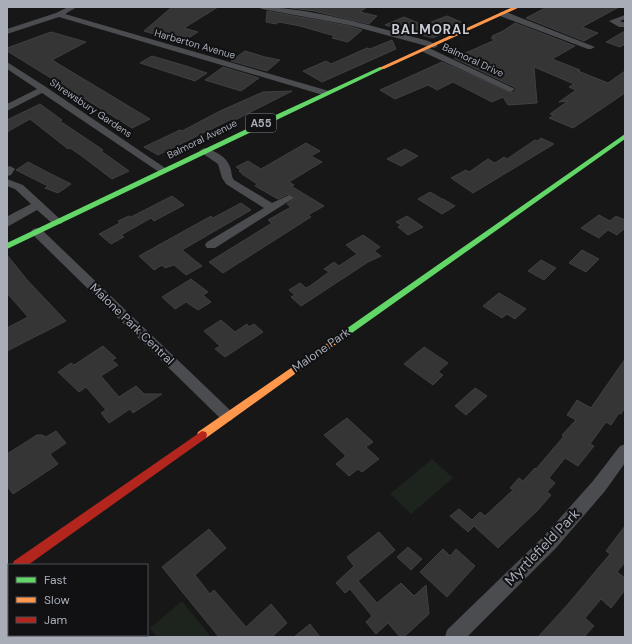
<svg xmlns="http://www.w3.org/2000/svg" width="632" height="644" font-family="'DM Sans',sans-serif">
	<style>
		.green { fill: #1d241e }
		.building { fill: #353536; stroke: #3f4043 }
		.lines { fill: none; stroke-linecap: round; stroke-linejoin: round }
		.street { fill: #4b4c50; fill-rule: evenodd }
		.fast { fill: #63d668; fill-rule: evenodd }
		.slow { fill: #ff974d; fill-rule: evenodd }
		.jam { fill: #b3261e; fill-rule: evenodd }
		.labels { text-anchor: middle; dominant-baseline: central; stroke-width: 4; stroke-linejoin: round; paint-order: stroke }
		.far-street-label { font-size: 10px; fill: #a8adb8; stroke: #111113 }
		.shield { fill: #111113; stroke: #7b7e86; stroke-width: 1 }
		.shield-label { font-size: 11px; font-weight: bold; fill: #a8adb8 }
		.street-label { font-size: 12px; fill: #a8adb8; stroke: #111113 }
		.far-district-label { font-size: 13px; font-weight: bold; letter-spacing: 1px; fill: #c9ccd4; stroke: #111113 }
		.near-street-label { font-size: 14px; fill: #a8adb8; stroke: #111113 }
	</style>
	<rect width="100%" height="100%" fill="#171717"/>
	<path class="green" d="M432 459 453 478 411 514 390 494Z
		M182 601 211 637H157L150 628Z"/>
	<path class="building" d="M172 7H218L184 28 198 32 182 42 144 31Z
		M284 7H367L360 12 377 16 369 24 314 11Z
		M547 7H619L582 27 598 33 584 41 526 18Z
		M267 11 349 26 362 30 348 42 332 38 335 36 300 26 279 22 276 24 266 22Z
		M447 16 461 22 440 30H436L444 33 433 38 385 25 404 17 423 25Z
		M515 23 575 46 552 59 580 70 578 71 608 83 625 71V93L573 128 549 118 554 115 550 114 568 101 559 102 576 90 569 87 574 84 534 67 537 103 508 105 503 97 492 102 453 82 437 90 428 85 395 99 380 90 442 62 512 93 516 90V88L454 58 495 40 491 38 494 37 492 36 503 31Z
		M625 31V44L620 47 606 42Z
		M51 32 86 42 52 60 150 119 132 128 7 51V48Z
		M392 40 396 49 322 82 303 71 326 61 331 64 367 48 370 49Z
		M245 51 265 57 280 60 267 71 231 61Z
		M152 56 186 66 207 73 195 81 140 63Z
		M223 67 259 78 241 91 205 80Z
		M292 91 237 119 234 120 232 119 158 155 144 147 180 130 182 131 220 111 263 92Z
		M40 104 62 120 60 121 103 150 101 151 129 171 112 179 79 154 70 148 68 149 30 119 7 132V120Z
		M541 138 554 144 473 193 451 178 466 170 469 172 488 159 495 163 504 157 507 159 535 140 537 141Z
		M306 143 320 151 311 156 322 162 289 182 294 185 291 186 324 206 308 215 311 217 223 273 209 262 272 223 268 220 291 207 287 204 295 198 288 194 278 199 255 186 257 184 242 174H243L239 171 241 170 236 167 248 161 261 169Z
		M405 149 418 156 401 166 387 159Z
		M28 162 49 173 71 184 58 193 45 188 48 186 16 170Z
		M430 192 442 199H443L455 206 442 214 418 199Z
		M172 196 184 205 154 221 151 218 121 235 124 237 111 244 99 234 120 223 118 221 129 216 131 217Z
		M241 203 251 210 182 250 202 266 186 275 174 265 165 268 162 265 154 270 139 256 211 216 213 218Z
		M599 215 610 221 616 216 625 220V228L617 235 608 230 599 238 581 228Z
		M407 216 423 227 408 235 398 227 401 225 396 222Z
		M363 235 380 247 374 251 381 256 368 262 301 306 291 297 295 295 289 290 300 283 306 288 310 286 329 272 324 269 334 262 339 266 357 254 346 245Z
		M582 250 599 259 586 272 569 263Z
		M7 255 28 281 66 321 7 351V328L28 317 7 293Z
		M541 260 556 268 544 280 528 271Z
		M191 279 208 292 203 295 211 302 198 310 186 302 175 309 162 297Z
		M499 293 526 309 515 319 507 314 502 318 483 306Z
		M221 320 235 332 247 324 249 327 254 324 263 332 225 357 215 349 220 346 204 331Z
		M103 346 116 358 112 360 118 365 101 376 119 397 136 386 144 394H162L133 413 130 409 109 423 101 413 106 410 86 387 79 392 58 372 71 363 74 365Z
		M424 347 448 363 438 372 443 375 433 385 404 364Z
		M625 359V407L621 414 619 413 611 425 606 422 590 444 594 446 578 466 565 458 549 478 555 483 547 492 551 495 538 510 498 548 474 526 468 532 450 516 459 509 472 520 480 512 485 516 513 490 510 488 519 478 523 481 535 468 536 469 564 436 562 435 576 420 567 415 577 400 591 408Z
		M475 388 487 396 466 415 455 406Z
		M347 418 373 442 366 447 379 459 362 472 358 469 349 476 336 464 346 456 324 435Z
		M56 431 66 443 50 454 58 464 13 494 7 486V454L37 435H42L46 437Z
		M625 526V562L617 572 625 578V590L611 608 601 599 585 618 594 626 584 637H538L569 603 610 554 606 551Z
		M209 529 226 548 195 575 210 594 214 590 246 627 271 604 287 623 272 637H219L162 567Z
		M379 532 395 550 358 581 377 603 401 583 414 596 426 585 429 614 404 637H400L388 623 376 634 366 622 372 616 350 589 345 593 336 583 354 566 347 557Z
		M408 547 422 559 411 570 397 557Z
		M443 549 450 556 456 549 475 566 447 597 420 572Z
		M310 624 320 637H294Z"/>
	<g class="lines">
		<path class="street" d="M68 7H77L65 14 329 91 330 93 326 96 323 95 59 17 7 34V29L56 13Z
			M258 7C305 7 361 23 406 35 415 38 431 40 438 46L434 48 349 25 262 9Z
			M500 12H506L595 47 591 49H588L500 16Z
			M625 15V19L620 21 625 23V27H619L609 21Z
			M423 48H429L515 89 511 92 508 91 423 52Z
			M7 62 46 87 168 170 163 173 159 172 42 93 7 111V104L37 89 7 69Z
			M204 148C214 150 227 157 230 167 232 172 231 176 234 180L272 203 289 195 294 198 215 248H207L205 245 207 242 264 208 226 184 222 178 218 164 199 151Z
			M10 166 15 169 11 175 7 176V167Z
			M7 179 23 185 61 220 63 222 61 224H53L37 210 7 227 8 216 31 204 15 189 7 186Z
			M37 228 41 229 232 412 234 416 232 420 227 422 222 420 33 235 31 232 33 229Z
			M625 444V463L605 491 556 548 467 637H445L447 630 544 536 593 481 620 446Z"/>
		<path class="fast" d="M380 67 385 68 7 249V243L280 113Z
			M625 134V139L342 340H336L334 338 336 336Z"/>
		<path class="slow" d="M513 7H520L384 69 379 68Z
			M339 335 342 336 344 338 342 340 206 438 202 439 198 438 197 435 198 432Z"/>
		<path class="jam" d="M202 431 206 432 207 435 206 438 28 565H12L14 561Z"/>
	</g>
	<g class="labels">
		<g class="far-street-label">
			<text transform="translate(195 44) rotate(16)">Harberton Avenue</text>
			<text transform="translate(473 60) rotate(25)">Balmoral Drive</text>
			<text transform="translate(91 108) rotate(34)">Shrewsbury Gardens</text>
			<text transform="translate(202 139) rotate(-26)">Balmoral Avenue</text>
		</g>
		<rect class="shield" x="246" y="114" width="30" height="18" rx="3"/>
		<g class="shield-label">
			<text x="261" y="123">A55</text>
		</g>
		<g class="street-label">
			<text transform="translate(132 324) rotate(44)">Malone Park Central</text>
			<text transform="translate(321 350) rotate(-35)">Malone Park</text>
		</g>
		<g class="far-district-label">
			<text x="431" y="29">BALMORAL</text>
		</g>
		<g class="near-street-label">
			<text transform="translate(542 547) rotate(-46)">Myrtlefield Park</text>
		</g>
	</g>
	<rect width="632" height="644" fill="none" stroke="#a8adb8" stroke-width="16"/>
	<rect x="8" y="564" width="140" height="72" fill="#111113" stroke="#4d4f55"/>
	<rect x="16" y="577" width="20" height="6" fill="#63d668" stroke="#4d4f55"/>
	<text x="44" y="584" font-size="12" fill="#a8adb8">Fast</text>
	<rect x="16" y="597" width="20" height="6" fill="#ff974d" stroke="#4d4f55"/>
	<text x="44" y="604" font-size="12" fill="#a8adb8">Slow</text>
	<rect x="16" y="617" width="20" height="6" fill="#b3261e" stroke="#4d4f55"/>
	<text x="44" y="624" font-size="12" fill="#a8adb8">Jam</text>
</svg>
